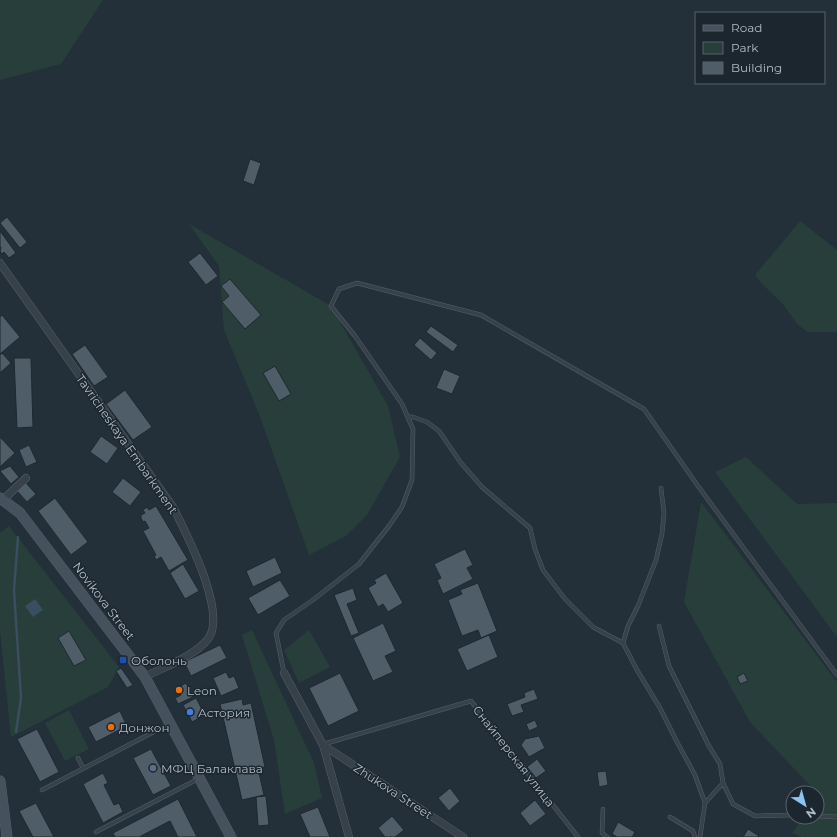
<svg xmlns="http://www.w3.org/2000/svg" width="837" height="837" font-family="Montserrat,sans-serif">
	<style>
		.green { fill: #283e3b }
		.water { fill: #384f5f }
		.lines { fill: none; stroke-linecap: round; stroke-linejoin: round }
		.stream { stroke: #384f5f; stroke-width: 2.5 }
		.building { fill: #4e5d67; stroke: #1e2830 }
		.lane-casing { stroke: #555f67; stroke-width: 4.5 }
		.street-casing { stroke: #555f67; stroke-width: 8 }
		.secondary-casing { stroke: #555f67; stroke-width: 11 }
		.lane { stroke: #374149; stroke-width: 3.5 }
		.street { stroke: #374149; stroke-width: 7 }
		.secondary { stroke: #45515c; stroke-width: 10 }
		.transit-dot { fill: #1a4fb4; stroke: #1c262e; stroke-width: 1.5 }
		.food-dot { fill: #e8710a; stroke: #1c262e; stroke-width: 1.5 }
		.shop-dot { fill: #3f7fe0; stroke: #1c262e; stroke-width: 1.5 }
		.service-dot { fill: #5c6f8a; stroke: #1c262e; stroke-width: 1.5 }
		.labels { text-anchor: middle; dominant-baseline: central; stroke-width: 3; stroke-linejoin: round; paint-order: stroke }
		.street-label { font-size: 12px; fill: #b2bcc5; stroke: #1c262e }
		.poi-label { font-size: 12px; fill: #b2bcc5; stroke: #1c262e; text-anchor: start }
	</style>
	<rect width="100%" height="100%" fill="#233039"/>
	<path class="green" d="M0 0H103L61 64 0 80Z
		M800 221 837 250V330L835 332H808L798 325 782 303 762 284 755 275Z
		M189 224 331 306 388 406 400 457 367 515 346 536 309 555 259 414 224 330 219 266Z
		M746 457 797 504 837 503V637L715 472Z
		M701 502 837 682V837H802L792 833 804 817H817V800L820 796 750 722 684 602Z
		M9 526 119 667 108 687 11 737 0 631V533Z
		M252 630 314 763 322 798 285 814 274 740 242 635Z
		M309 630 330 667 299 683 284 650Z
		M69 710 89 749 65 761 45 723Z"/>
	<path class="water" d="M35 599 43 610 33 617 25 606Z"/>
	<g class="lines">
		<path class="stream" d="M16 732 21 698 14 590 18 537"/>
	</g>
	<path class="building" d="M250 159 261 163 254 185 243 181Z
		M7 217 27 242 20 248 0 223Z
		M0 231 16 253 9 258 4 252 2 254 0 251 1 248 0 246Z
		M200 253 218 276 206 285 188 262Z
		M230 279 261 315 245 329 222 302 229 296 221 286Z
		M2 315 20 337 0 354V317Z
		M431 326 458 345 453 352 426 332Z
		M420 338 437 353 431 360 414 345Z
		M85 345 108 377 94 386 72 354Z
		M2 353 11 363 0 373V355Z
		M14 358H31L33 427 17 428Z
		M275 366 291 394 279 401 263 373Z
		M444 369 460 376 452 394 436 388Z
		M125 390 152 427 133 440 106 404Z
		M101 436 118 448 107 464 90 452Z
		M0 437 15 453 0 467Z
		M29 445 37 462 26 467 19 450Z
		M10 466 19 477 11 484 0 471Z
		M123 478 141 492 130 506 112 492Z
		M26 483 36 494 27 502 17 491Z
		M55 498 88 542 71 555 38 511Z
		M156 506 188 560 169 571 161 557 156 560 154 556 156 555 143 531 149 528 145 521 143 522 141 518V515L145 513 143 510 147 507 149 510Z
		M465 549 473 565 467 568 473 579 443 594 437 580 441 578 434 564Z
		M275 557 282 573 253 587 246 571Z
		M183 564 199 591 185 599 170 573Z
		M386 573 403 603 388 612 383 604 378 607 368 588 376 583 374 580Z
		M280 580 290 596 258 615 248 598Z
		M478 583 497 631 481 638 478 630 462 636 448 600 462 594 460 590Z
		M353 588 357 600 347 604 359 633 351 636 334 595Z
		M383 623 396 651 385 656 393 672 373 681 353 638Z
		M69 631 86 660 74 666 58 638Z
		M489 635 498 657 467 671 457 649Z
		M220 645 227 658 191 676 184 662Z
		M121 668 133 685 127 688 116 671Z
		M226 672 229 678 234 676 239 688 221 696 213 678Z
		M340 673 359 711 328 726 309 688Z
		M744 673 748 681 740 684 737 677Z
		M186 683 193 697 178 704 175 698 181 695 177 688Z
		M534 689 538 699 521 705 524 712 512 716 507 704 525 697 524 693Z
		M196 698 205 715 192 722 183 705Z
		M242 699 243 705 251 703 265 767 258 768 264 795 242 800 220 704Z
		M120 711 127 726 96 742 88 727Z
		M535 720 538 727 529 731 526 724Z
		M37 729 59 772 40 782 17 739Z
		M539 736 545 748 529 757 521 745 525 739Z
		M151 749 171 786 153 795 133 758Z
		M537 759 546 771 536 778 527 767Z
		M606 771 608 785 599 787 597 772Z
		M103 773 108 783 104 785 114 805 119 803 123 812 103 823 83 784Z
		M450 788 460 801 449 811 438 798Z
		M266 796 269 825 258 826 256 797Z
		M178 799 197 837H178L170 821 139 837H115L113 833Z
		M535 800 546 814 530 826 520 813Z
		M36 803 54 837H33L19 811Z
		M318 807 330 837H310L300 814Z
		M392 816 404 830 395 837H385L378 828Z
		M618 822 635 832 632 837H617L612 834Z
		M748 829 759 836 758 837H743Z"/>
	<g class="lines">
		<g class="lane-casing">
			<path id="lane" d="M408 417H413L427 422 439 431 461 463 482 487 530 528 535 549 543 570 565 599 593 627 623 643
				M661 488 664 513 662 534 656 560 638 606 628 626 623 643 637 670 660 708 677 742 695 775 705 803
				M659 626 669 666 709 746 720 764 723 783
				M284 673 276 633 284 620 313 600 359 564 389 526 402 507 412 480 413 429 402 404 355 336 331 306 339 289 357 283 481 315 644 409 698 486 837 675
				M324 744 471 701 578 837
				M78 758 83 768
				M42 790 169 724
				M603 809 602 833 607 837
				M817 816 837 817
				M670 817 693 831 695 837
				M96 832 198 779
				M700 837 705 803 723 783 733 804 755 816 793 815"/>
		</g>
		<g class="street-casing">
			<path id="street" d="M0 263 173 507C186 533 228 613 208 639 195 656 164 667 145 677
				M3 500 26 478
				M284 673 323 745 349 837
				M323 745 463 837"/>
		</g>
		<g class="secondary-casing">
			<path id="secondary" d="M0 498 20 513 145 677 231 837
				M0 781 7 837"/>
		</g>
		<use href="#lane" class="lane"/>
		<use href="#street" class="street"/>
		<use href="#secondary" class="secondary"/>
	</g>
	<rect class="transit-dot" x="119" y="656" width="8" height="8" rx="2"/>
	<g class="food-dot">
		<circle cx="179" cy="690" r="4"/>
		<circle cx="111" cy="727" r="4"/>
	</g>
	<circle class="shop-dot" cx="190" cy="712" r="4"/>
	<circle class="service-dot" cx="153" cy="768" r="4"/>
	<g class="labels">
		<g class="street-label">
			<text transform="translate(127 444) rotate(55)">Tavricheskaya Embarkment</text>
			<text transform="translate(104 601) rotate(53)">Novikova Street</text>
			<text transform="translate(514 756) rotate(52)">Снайперская улица</text>
			<text transform="translate(393 791) rotate(33)">Zhukova Street</text>
		</g>
		<g class="poi-label">
			<text x="131" y="660">Оболонь</text>
			<text x="187" y="690">Leon</text>
			<text x="198" y="712">Астория</text>
			<text x="119" y="727">Донжон</text>
			<text x="161" y="768">МФЦ Балаклава</text>
		</g>
	</g>
	<rect x="695" y="12" width="130" height="72" fill="#1c262e" stroke="#58626a"/>
	<rect x="703" y="25" width="20" height="6" fill="#45515c" stroke="#58626a"/>
	<text x="731" y="32" font-size="12" fill="#b2bcc5">Road</text>
	<rect x="703" y="42" width="20" height="12" fill="#283e3b" stroke="#58626a"/>
	<text x="731" y="52" font-size="12" fill="#b2bcc5">Park</text>
	<rect x="703" y="62" width="20" height="12" fill="#4e5d67" stroke="#58626a"/>
	<text x="731" y="72" font-size="12" fill="#b2bcc5">Building</text>
	<g transform="translate(805 805) rotate(143)"><circle r="19" fill="#1c262e" stroke="#58626a"/>
	<path d="M0-3L7 15L0 10L-7 15Z" fill="#8bc3f1"/>
	<text y="-6" font-size="11" font-weight="bold" text-anchor="middle" fill="#b2bcc5">N</text>
	</g>
</svg>
